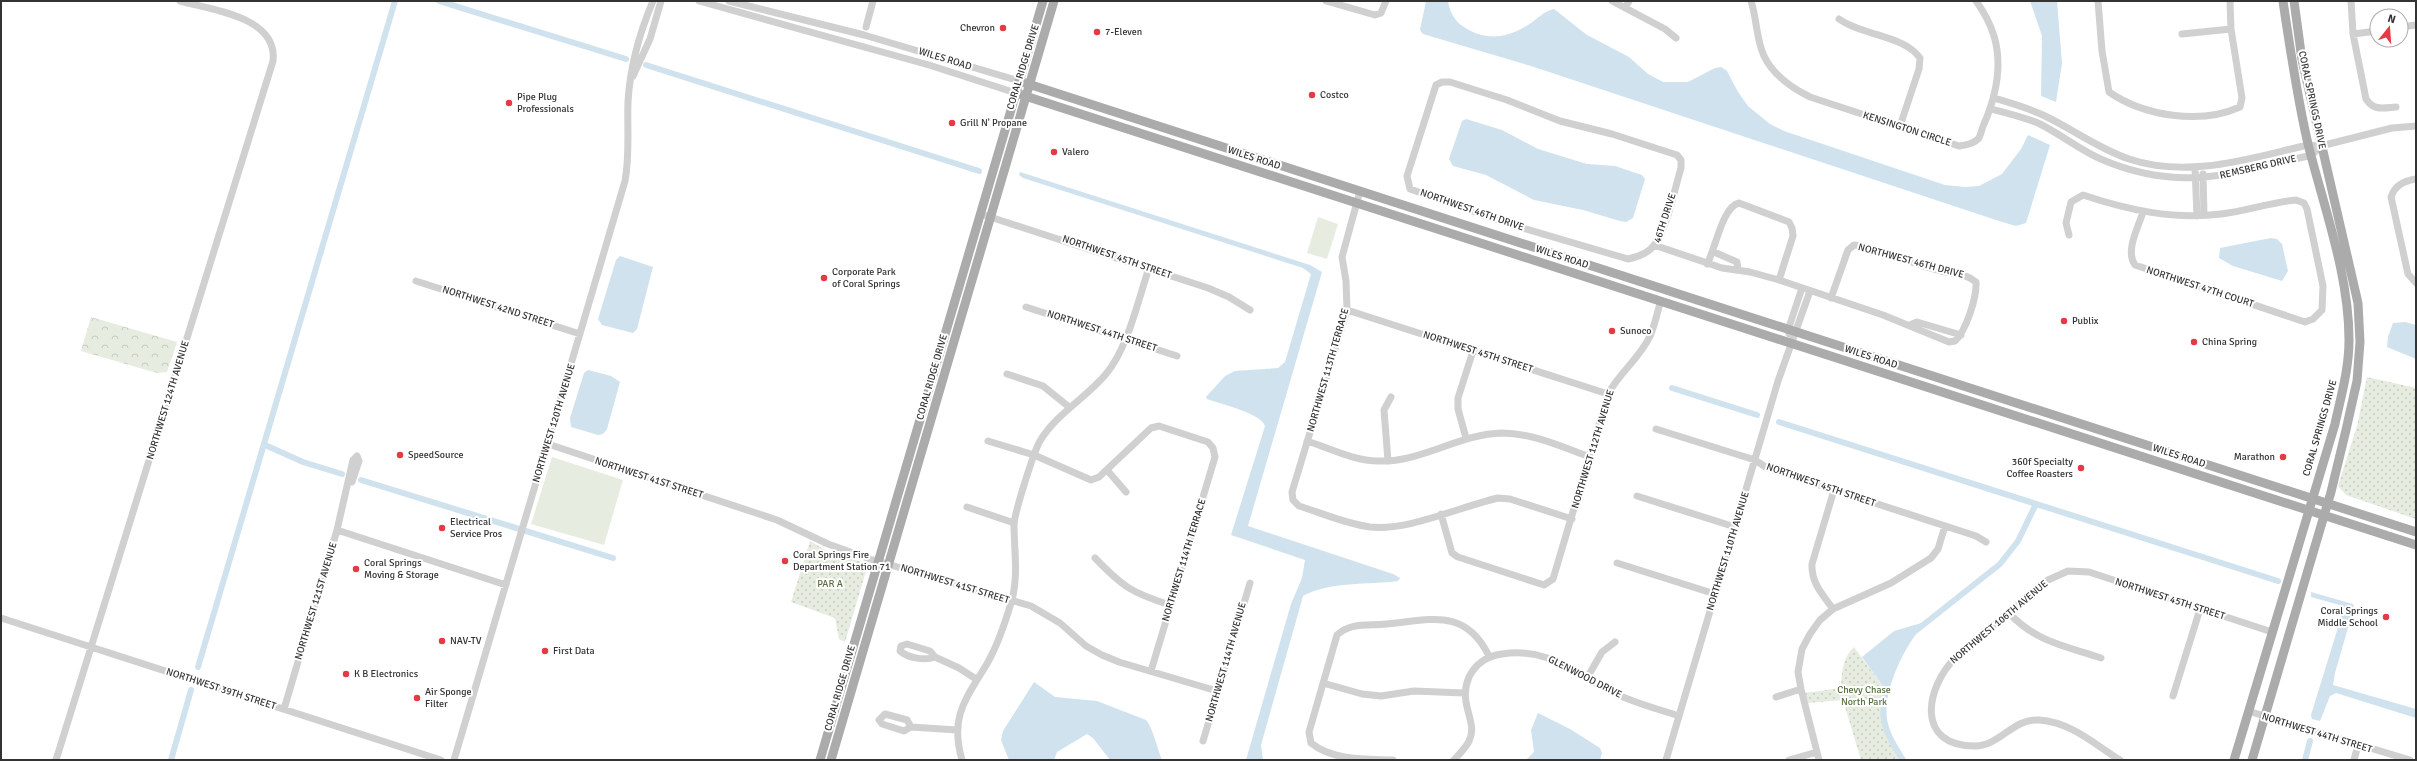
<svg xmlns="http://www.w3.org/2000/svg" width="2417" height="761" font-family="Signika,sans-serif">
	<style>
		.green { fill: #e6ecdf }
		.forest { fill: url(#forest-crowns) }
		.park { fill: url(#park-dots) }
		.water { fill: #cfe2ee }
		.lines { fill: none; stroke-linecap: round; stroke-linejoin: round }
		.canal { stroke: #cfe2ee; stroke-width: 6 }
		.minor { stroke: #d0d0d0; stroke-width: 7 }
		.major { stroke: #ababab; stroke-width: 9 }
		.poi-dot { fill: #e63946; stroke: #fff; stroke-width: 1.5 }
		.labels { text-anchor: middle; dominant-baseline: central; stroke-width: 4; stroke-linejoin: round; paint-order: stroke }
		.poi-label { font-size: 10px; fill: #333; stroke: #fff; text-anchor: start }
		.street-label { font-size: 10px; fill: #333; stroke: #fff }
		.park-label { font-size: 10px; fill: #56703f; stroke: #fff }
	</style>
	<defs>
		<pattern id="forest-crowns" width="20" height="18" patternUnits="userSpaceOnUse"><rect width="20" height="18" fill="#e6ecdf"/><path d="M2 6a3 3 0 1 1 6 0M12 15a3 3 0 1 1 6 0" fill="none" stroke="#c6cbc0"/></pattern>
		<pattern id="park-dots" width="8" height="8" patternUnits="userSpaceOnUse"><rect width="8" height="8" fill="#e6ecdf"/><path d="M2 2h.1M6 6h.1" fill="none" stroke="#c6cbc0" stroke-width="1.8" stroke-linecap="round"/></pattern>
	</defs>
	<rect width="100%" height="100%" fill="#fff"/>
	<path class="green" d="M1318 217 1338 224 1327 259 1307 253Z
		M552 457 623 480 604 545 531 524Z"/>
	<path class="forest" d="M91 317 177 342 167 372 157 373 81 351Z"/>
	<path class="park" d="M2367 377 2416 388V519L2346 495 2338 486 2357 426Z
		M810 541 827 551 868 564 845 642 839 639 835 618 791 602Z
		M1854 647 1887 692C1882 721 1887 735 1903 760H1861L1843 700 1807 703 1805 693 1841 688C1842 672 1842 659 1854 647Z"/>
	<path class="water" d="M1426 1H1448C1450 15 1457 24 1469 30 1489 41 1509 37 1528 25 1536 20 1544 11 1554 9L1587 35 1629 57 1648 74 1663 82H1688L1715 68 1721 67 1727 71 1738 92 1748 106 1770 124 1784 131 1945 185 1966 187 1979 186 2002 174 2021 149 2028 135 2050 145 2026 223 2016 226 1999 221 1531 66 1423 34 1420 30Z
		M2030 1H2057L2062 63 2056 102 2041 96 2042 36Z
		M1466 119 1502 130 1538 149 1587 164 1615 166 1642 175 1645 179 1633 218 1626 222 1620 221 1583 210 1534 200 1486 175 1453 166 1449 159 1462 121Z
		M1020 172 1310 265 1322 272 1248 526 1393 574 1400 578 1398 581C1369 585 1329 581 1303 596L1261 745 1263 760H1246L1291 604 1302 578 1305 560 1231 535 1265 426C1261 413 1220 404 1207 399L1206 397 1225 376 1235 371 1278 368 1285 362 1311 274 1303 268 1023 178 1019 175Z
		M2271 238 2277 239 2282 244 2288 271 2282 281 2233 266 2219 258 2220 248Z
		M620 256 653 267 637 329 633 333 602 325 598 319 616 260Z
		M2405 322 2416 325V359L2387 347 2388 337 2393 323Z
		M588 370 611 376 620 382 607 429 603 434 598 435 571 427 570 418 584 373Z
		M2311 592 2353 604 2354 607 2335 673 2333 685 2416 709V718L2336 693 2330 696 2320 721 2312 719 2311 715 2344 608 2343 606 2311 597Z
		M1925 622C1904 640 1893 664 1887 692L1862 657 1894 631Z
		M1034 682 1055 697 1097 701 1146 720C1153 728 1157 748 1162 760H1110L1093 738 1087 734 1057 752 1054 760H1009L1001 740 1003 731Z
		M1538 713 1570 729 1600 748 1602 753 1600 760H1526L1534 752 1531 730Z"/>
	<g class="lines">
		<path class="canal" d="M439 1 626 59
			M646 65 979 171
			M1672 388 1757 415
			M1779 422 2278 581
			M265 445 303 462 342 474
			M361 480 613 558
			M198 667 395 1
			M171 760 191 690
			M1903 760C1895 747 1886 734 1884 719 1880 692 1898 654 1913 633L2000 564 2018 541 2036 504
			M2305 760 2310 741"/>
		<path class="minor" d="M699 1 929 65 1016 93
			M729 1 864 35 1019 81
			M1326 1 1375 15 1381 13 1386 1
			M1612 1 1665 29 1676 38
			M1751 1C1757 19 1756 39 1764 56 1773 75 1792 88 1810 97L1959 146C1966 145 1974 144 1979 138 1981 134 1982 128 1984 124 1996 96 2003 66 1994 36 1990 23 1984 12 1976 1
			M2098 1 2102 51 2109 92C2144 116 2200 125 2240 107L2242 98 2231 29 2230 1
			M2351 1 2353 34 2366 99C2374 111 2383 108 2396 107
			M1625 8 1629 1
			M1839 19C1863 36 1904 35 1920 58L1919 69 1900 126
			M866 27 873 1
			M2401 27 2416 25
			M2182 34 2231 29
			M2353 34 2377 31
			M633 76 650 39 661 1
			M1442 82H1450L1507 100 1560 121 1612 134 1677 155 1681 160V168C1674 191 1668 225 1655 244 1649 253 1638 257 1628 259L1509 224 1410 189 1407 176 1436 85Z
			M1994 98C2011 103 2029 108 2045 116 2074 130 2099 149 2129 159 2189 179 2250 158 2308 145L2321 146 2392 128 2416 126
			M1991 109C2007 113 2024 117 2040 124 2062 135 2081 151 2103 160 2181 193 2235 173 2312 155L2321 146
			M2195 167 2197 216
			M2203 174 2204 215
			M2416 179C2404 181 2395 185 2391 197L2408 274 2416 283
			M1360 191 1342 257 1346 281 1347 310 1292 492 1293 500 1299 506C1322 513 1346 524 1370 527 1409 531 1459 507 1498 498L1510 499 1572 519
			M981 214 1208 288 1229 297 1250 310
			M2069 235 2066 223 2071 202 2083 195C2128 210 2173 220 2221 214 2247 211 2271 202 2296 200L2304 203 2307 209 2323 286 2322 310 2313 319 2305 322 2135 265C2125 251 2138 228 2143 212
			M1654 245 1722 268 1750 272 1779 280 1883 315 1949 342 1955 341C1966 331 1977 297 1976 282 1966 273 1953 274 1941 271 1912 265 1883 248 1854 245L1848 250 1831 298
			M1714 252 1737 262 1738 270
			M1707 264C1716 248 1722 207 1739 203L1789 222 1792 228 1793 236 1779 280
			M416 281 580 334
			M1026 307 1177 356
			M1347 310 1608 394
			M1910 325 1917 322 1961 335
			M1789 334 1788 330 1802 288
			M1007 374 1043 386 1069 407
			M1656 429 1755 460 1767 468 1976 536 1986 542
			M1466 438 1458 409V398L1473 351
			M988 441 1034 455 1091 480 1099 477 1151 428 1159 426 1208 442 1213 448 1215 457 1151 671
			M1307 441C1329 448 1355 461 1378 461 1420 463 1459 434 1502 433 1532 433 1562 447 1590 457
			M548 444 777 520 828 544 870 559 1031 606 1060 623 1086 646 1102 655 1119 662 1217 691
			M1388 461 1384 410 1391 397
			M1107 470 1126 492
			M352 482 359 461 357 456
			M1637 496 1735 527
			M967 507 1014 523
			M1441 514 1452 553 1458 557 1544 585 1553 579 1608 394C1619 373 1640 358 1650 336 1655 325 1657 312 1661 301
			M337 530 506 585
			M1095 558C1123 587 1132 593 1170 605
			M1617 563 1715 594
			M1833 609C1823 595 1811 583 1812 564L1834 490
			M2009 613C2036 642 2065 646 2101 658
			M1 618 441 760
			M935 657C925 661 908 658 900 651L901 646 907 644 930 651 935 657 959 668 976 679
			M1587 678 1602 652 1615 642
			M1323 683 1362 694 1381 696 1414 691 1464 693
			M2173 696 2200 609
			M1776 697 1801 689
			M284 709 337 530 353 460 357 456
			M2248 711 2410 760
			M911 727 904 731 882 724 879 720 885 714 907 720 911 727 957 730
			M1203 741 1250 583
			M56 760 273 61C278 17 213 10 180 1
			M454 760 625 181C630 155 627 128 628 102 630 66 639 34 653 1
			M962 760C949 715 967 698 988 662 998 644 1005 623 1011 603 1019 577 1014 551 1014 525 1014 514 1034 451 1040 441 1056 414 1086 398 1106 374 1128 348 1138 300 1149 268
			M1393 760C1366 759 1333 761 1311 743L1309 732 1337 635C1351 622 1368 626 1386 624 1430 620 1465 607 1489 656
			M1454 760C1459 754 1466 748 1469 741 1479 722 1457 704 1469 677 1476 663 1487 656 1502 654 1547 647 1571 671 1608 690 1630 702 1655 708 1679 716
			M1666 760 1778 381 1810 291
			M1789 760 1817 752
			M1819 760 1801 689 1798 672 1802 649 1810 634 1820 620 1833 609 1891 583 1931 558 1938 549 1945 526
			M2120 760C2094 744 2071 722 2039 720 2013 718 2000 746 1975 746 1915 746 1925 688 1956 657L2048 580 2068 571 2089 572 2272 632
			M2354 760 2358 745"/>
		<path class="major" d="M1019 81 2416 532
			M1016 93 2416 545
			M820 760 1043 1
			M831 760 1054 1
			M2234 760 2335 424C2341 396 2349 369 2349 340 2349 274 2324 208 2308 144 2297 97 2290 49 2283 1
			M2252 760 2331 492 2346 430 2357 381 2360 342 2358 303 2302 60 2294 1"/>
	</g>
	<g class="poi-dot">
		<circle cx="1003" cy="28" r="4"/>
		<circle cx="1097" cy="32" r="4"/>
		<circle cx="1312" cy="95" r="4"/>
		<circle cx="509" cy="103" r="4"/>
		<circle cx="952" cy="123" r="4"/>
		<circle cx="1054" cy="152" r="4"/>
		<circle cx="824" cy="278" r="4"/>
		<circle cx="2064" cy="321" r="4"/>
		<circle cx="1612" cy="331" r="4"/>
		<circle cx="2194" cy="342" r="4"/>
		<circle cx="400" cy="455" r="4"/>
		<circle cx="2283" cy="457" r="4"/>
		<circle cx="2081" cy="468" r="4"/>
		<circle cx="442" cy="528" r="4"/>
		<circle cx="785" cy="561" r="4"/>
		<circle cx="356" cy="569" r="4"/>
		<circle cx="2386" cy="617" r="4"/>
		<circle cx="442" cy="641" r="4"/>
		<circle cx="545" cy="651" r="4"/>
		<circle cx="346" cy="674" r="4"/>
		<circle cx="417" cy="698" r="4"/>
	</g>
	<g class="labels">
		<g class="poi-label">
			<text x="995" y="28" text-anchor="end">Chevron</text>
			<text x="1105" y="32">7-Eleven</text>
			<text x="1320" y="95">Costco</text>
			<text x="517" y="97">Pipe Plug<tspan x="517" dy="12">Professionals</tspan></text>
			<text x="960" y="123">Grill N' Propane</text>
			<text x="1062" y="152">Valero</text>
			<text x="832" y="272">Corporate Park<tspan x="832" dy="12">of Coral Springs</tspan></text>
			<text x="2072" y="321">Publix</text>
			<text x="1620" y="331">Sunoco</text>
			<text x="2202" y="342">China Spring</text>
			<text x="408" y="455">SpeedSource</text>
			<text x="2275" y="457" text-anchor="end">Marathon</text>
			<text x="2073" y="462" text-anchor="end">360f Specialty<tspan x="2073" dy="12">Coffee Roasters</tspan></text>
			<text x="450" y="522">Electrical<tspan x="450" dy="12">Service Pros</tspan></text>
			<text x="793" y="555">Coral Springs Fire<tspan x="793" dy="12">Department Station 71</tspan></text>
			<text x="364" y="563">Coral Springs<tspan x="364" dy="12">Moving &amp; Storage</tspan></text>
			<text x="2378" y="611" text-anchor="end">Coral Springs<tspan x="2378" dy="12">Middle School</tspan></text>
			<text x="450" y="641">NAV-TV</text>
			<text x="553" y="651">First Data</text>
			<text x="354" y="674">K B Electronics</text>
			<text x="425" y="692">Air Sponge<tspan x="425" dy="12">Filter</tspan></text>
		</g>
		<g class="street-label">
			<text transform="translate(945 59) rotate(17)">WILES ROAD</text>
			<text transform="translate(1023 67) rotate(-73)">CORAL RIDGE DRIVE</text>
			<text transform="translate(2312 100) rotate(78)">CORAL SPRINGS DRIVE</text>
			<text transform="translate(1907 129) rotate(18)">KENSINGTON CIRCLE</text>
			<text transform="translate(1254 158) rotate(18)">WILES ROAD</text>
			<text transform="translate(2258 167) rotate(-13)">REMSBERG DRIVE</text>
			<text transform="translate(1472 210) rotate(19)">NORTHWEST 46TH DRIVE</text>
			<text transform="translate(1665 218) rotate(-72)">46TH DRIVE</text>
			<text transform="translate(1117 257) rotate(19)">NORTHWEST 45TH STREET</text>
			<text transform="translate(1562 257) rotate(18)">WILES ROAD</text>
			<text transform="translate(1911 261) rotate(15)">NORTHWEST 46TH DRIVE</text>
			<text transform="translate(2200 287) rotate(18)">NORTHWEST 47TH COURT</text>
			<text transform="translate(498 307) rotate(18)">NORTHWEST 42ND STREET</text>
			<text transform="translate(1102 331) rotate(18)">NORTHWEST 44TH STREET</text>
			<text transform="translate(1478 352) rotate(18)">NORTHWEST 45TH STREET</text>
			<text transform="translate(1871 357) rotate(18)">WILES ROAD</text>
			<text transform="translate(1328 370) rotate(-74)">NORTHWEST 113TH TERRACE</text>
			<text transform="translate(932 377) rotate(-74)">CORAL RIDGE DRIVE</text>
			<text transform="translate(168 400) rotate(-73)">NORTHWEST 124TH AVENUE</text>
			<text transform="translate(554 423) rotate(-73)">NORTHWEST 120TH AVENUE</text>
			<text transform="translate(2320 428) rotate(-74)">CORAL SPRINGS DRIVE</text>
			<text transform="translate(1593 449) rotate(-73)">NORTHWEST 112TH AVENUE</text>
			<text transform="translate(2179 456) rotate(18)">WILES ROAD</text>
			<text transform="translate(649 478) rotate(18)">NORTHWEST 41ST STREET</text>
			<text transform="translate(1821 485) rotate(19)">NORTHWEST 45TH STREET</text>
			<text transform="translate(1728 551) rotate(-73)">NORTHWEST 110TH AVENUE</text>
			<text transform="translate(1184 560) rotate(-73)">NORTHWEST 114TH TERRACE</text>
			<text transform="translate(955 584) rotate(17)">NORTHWEST 41ST STREET</text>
			<text transform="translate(2170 599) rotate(18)">NORTHWEST 45TH STREET</text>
			<text transform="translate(316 601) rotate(-73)">NORTHWEST 121ST AVENUE</text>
			<text transform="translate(1999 622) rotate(-40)">NORTHWEST 106TH AVENUE</text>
			<text transform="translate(1226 662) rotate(-74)">NORTHWEST 114TH AVENUE</text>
			<text transform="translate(1585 677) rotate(27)">GLENWOOD DRIVE</text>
			<text transform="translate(840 688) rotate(-74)">CORAL RIDGE DRIVE</text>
			<text transform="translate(221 689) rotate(18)">NORTHWEST 39TH STREET</text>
			<text transform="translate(2317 733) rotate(17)">NORTHWEST 44TH STREET</text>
		</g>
		<g class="park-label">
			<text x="830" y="584">PAR A</text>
			<text x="1864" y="690">Chevy Chase<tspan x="1864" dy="12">North Park</tspan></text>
		</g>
	</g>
	<rect width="2417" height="761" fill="none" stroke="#333333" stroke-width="4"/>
	<g transform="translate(2389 28) rotate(17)"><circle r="19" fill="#ffffff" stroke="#adadad"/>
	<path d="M0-3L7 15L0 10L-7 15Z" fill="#e63946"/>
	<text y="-6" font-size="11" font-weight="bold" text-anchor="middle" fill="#333333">N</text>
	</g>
</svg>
